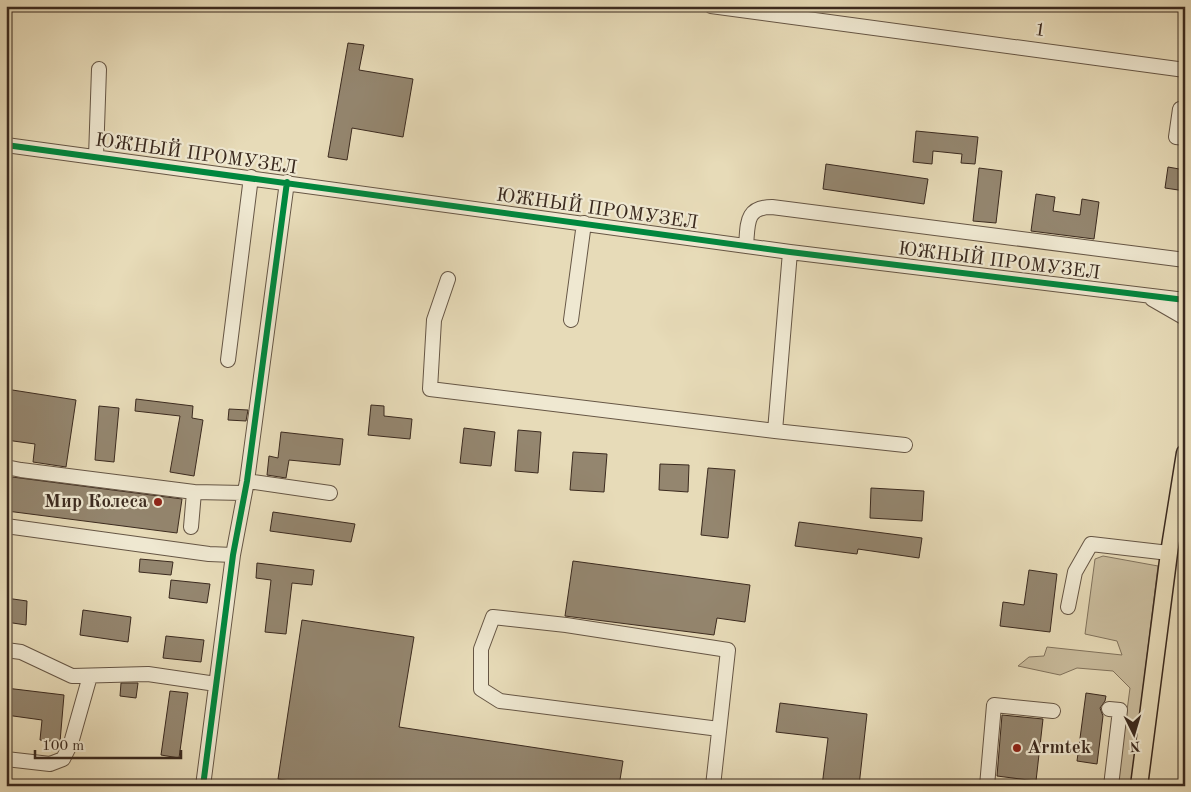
<svg xmlns="http://www.w3.org/2000/svg" width="1191" height="792" font-family="'Old Standard TT',serif">
	<style>
		.green { fill: #cabd9e; stroke: #82745e }
		.building { fill: #94866f; stroke: #3b2a1f }
		.lines { fill: none; stroke-linecap: round; stroke-linejoin: round }
		.minor-casing { stroke: #665645; stroke-width: 16 }
		.major-casing { stroke: #3b2a1f; stroke-width: 19 }
		.minor { stroke: #efe8d1; stroke-width: 14 }
		.major { stroke: #e7dbb8; stroke-width: 16 }
		.cycleway-casing { stroke: #efe8d1; stroke-width: 9 }
		.cycleway { stroke: #00873e; stroke-width: 6 }
		.poi-dot { fill: #8f2418; stroke: #efe8d1; stroke-width: 2 }
		.labels { text-anchor: middle; dominant-baseline: central; stroke-width: 4.5; stroke-linejoin: round; paint-order: stroke }
		.street-label { font-size: 19px; fill: #3b2a1f; stroke: #efe8d1 }
		.poi-label { font-size: 19px; font-weight: bold; fill: #3b2a1f; stroke: #efe8d1; text-anchor: end }
	</style>
	<rect width="100%" height="100%" fill="#e7dbb8"/>
	<filter id="stains"><feTurbulence type="fractalNoise" baseFrequency=".004" numOctaves="4"/><feColorMatrix values="0 0 0 0 .2 0 0 0 0 .09 0 0 0 0 .02 0 0 0 .5 -.17"/></filter>
	<radialGradient id="worn" r=".72"><stop offset=".6" stop-color="#630" stop-opacity="0"/><stop offset="1" stop-color="#630" stop-opacity=".3"/></radialGradient>
	<path class="green" d="M1103 556 1158 566 1131 786H1117L1130 688 1113 671 1077 668 1060 675 1018 666 1029 657 1044 656 1047 647 1122 655 1117 641 1085 634 1095 559Z"/>
	<path class="building" d="M348 43 364 45 359 70 413 79 403 137 352 128 347 160 328 157Z
		M916 131 978 137 975 164 961 163 962 154 933 151 932 164 913 162Z
		M826 164 928 179 924 204 823 189Z
		M1168 167 1185 170V191L1165 188Z
		M979 168 1002 171 996 223 973 221Z
		M1036 194 1055 197 1053 211 1080 215 1082 199 1099 202 1094 239 1031 231Z
		M6 389 76 400 66 467 33 462 35 444 6 440Z
		M136 399 193 406 192 418 203 420 194 476 170 472 180 416 135 411Z
		M371 405 384 406V416L412 419 410 439 368 435Z
		M99 406 119 408 114 462 95 460Z
		M229 409 248 410 246 421 228 420Z
		M464 428 495 432 491 466 460 463Z
		M518 430 541 432 538 473 515 471Z
		M281 432 343 439 340 465 289 460 286 478 267 475 269 456 278 458Z
		M573 452 607 454 604 492 570 490Z
		M660 464 689 465 688 492 659 490Z
		M708 468 735 470 728 538 701 535Z
		M12 477 182 499 177 533 7 511Z
		M871 488 924 491 922 521 870 518Z
		M273 512 355 524 351 542 270 531Z
		M799 522 922 538 919 558 858 549 857 554 795 546Z
		M140 559 173 562 171 575 139 572Z
		M573 561 750 585 745 622 717 618 714 635 565 616Z
		M257 563 314 570 312 585 292 583 286 634 265 632 271 580 256 578Z
		M1029 570 1057 574 1050 632 1000 626 1003 602 1024 605Z
		M171 580 210 584 207 603 169 598Z
		M6 598 27 601 26 625 6 622Z
		M83 610 131 617 128 642 80 635Z
		M302 620 414 637 399 727 623 761 619 786H486L461 782V786H321L278 779Z
		M166 636 204 640 201 662 163 658Z
		M121 683H138L136 698 120 696Z
		M6 688 64 695 60 742 40 740 42 720 6 715Z
		M170 691 188 693 179 758 161 755Z
		M1086 693 1106 696 1105 701 1100 708 1103 716 1097 764 1077 761Z
		M780 703 867 714 859 786H822L828 738 776 732Z
		M1002 715 1043 719 1036 781 997 776Z"/>
	<g class="lines">
		<g class="minor-casing">
			<path id="minor" d="M711 6 1185 70
				M1185 110 1180 109 1176 137 1185 138
				M6 145 790 252 1185 300
				M96 157 99 69
				M746 246C748 224 745 207 772 207L1185 260
				M790 252 775 431 905 445
				M448 279 434 320 430 389 775 431
				M1152 299 1185 318
				M571 320 584 223
				M228 360 251 177
				M6 467 21 470 194 492 191 527
				M247 481 330 493
				M194 492 244 493
				M6 526 209 554 233 555
				M1068 607 1075 572 1091 544 1169 553
				M6 650 21 652 72 676 148 674 216 684
				M1109 709 1120 710 1111 786
				M6 759 50 764 63 759 71 743 90 676
				M203 786 233 555 247 481 287 182
				M713 786 728 650 566 625 493 617 481 649V689L500 701 719 729
				M987 786 994 705 1053 711"/>
		</g>
		<g class="major-casing">
			<path id="major" d="M1139 786 1169 553 1185 453"/>
		</g>
		<use href="#minor" class="minor"/>
		<use href="#major" class="major"/>
		<g class="cycleway-casing">
			<path id="cycleway" d="M6 145 790 252 1185 300
				M203 786 233 555 247 481 287 182"/>
		</g>
		<use href="#cycleway" class="cycleway"/>
	</g>
	<g class="poi-dot">
		<circle cx="158" cy="502" r="5"/>
		<circle cx="1017" cy="748" r="5"/>
	</g>
	<g class="labels">
		<g class="street-label">
			<text transform="translate(1040 31) rotate(8)">1</text>
			<text transform="translate(196 155) rotate(8)">ЮЖНЫЙ ПРОМУЗЕЛ</text>
			<text transform="translate(597 210) rotate(8)">ЮЖНЫЙ ПРОМУЗЕЛ</text>
			<text transform="translate(999 262) rotate(7)">ЮЖНЫЙ ПРОМУЗЕЛ</text>
		</g>
		<g class="poi-label">
			<text x="148" y="502">Мир Колеса</text>
			<text x="1027" y="748" text-anchor="start">Armtek</text>
		</g>
	</g>
	<rect width="1191" height="792" fill="none" stroke="#e7dbb8" stroke-width="25"/>
	<rect x="8" y="8" width="1176" height="777" fill="none" stroke="#3b2a1f" stroke-width="2.5"/>
	<rect x="12" y="12" width="1166" height="767" fill="none" stroke="#3b2a1f"/>
	<g transform="translate(1134 734) rotate(175)" stroke="#efe8d1" stroke-width="4" paint-order="stroke">
	<path d="M0-4L9 19L0 12L-9 19Z" fill="#3b2a1f"/>
	<text y="-8" font-size="14" font-weight="bold" text-anchor="middle" fill="#3b2a1f">N</text>
	</g>
	<path d="M35 750v8h146v-8" fill="none" stroke="#3b2a1f" stroke-width="2.5"/>
	<text x="42" y="750" font-size="15" fill="#3b2a1f" stroke="#efe8d1" stroke-width="4" paint-order="stroke">100 m</text>
	<rect width="100%" height="100%" filter="url(#stains)"/>
	<rect width="100%" height="100%" fill="url(#worn)"/>
</svg>
